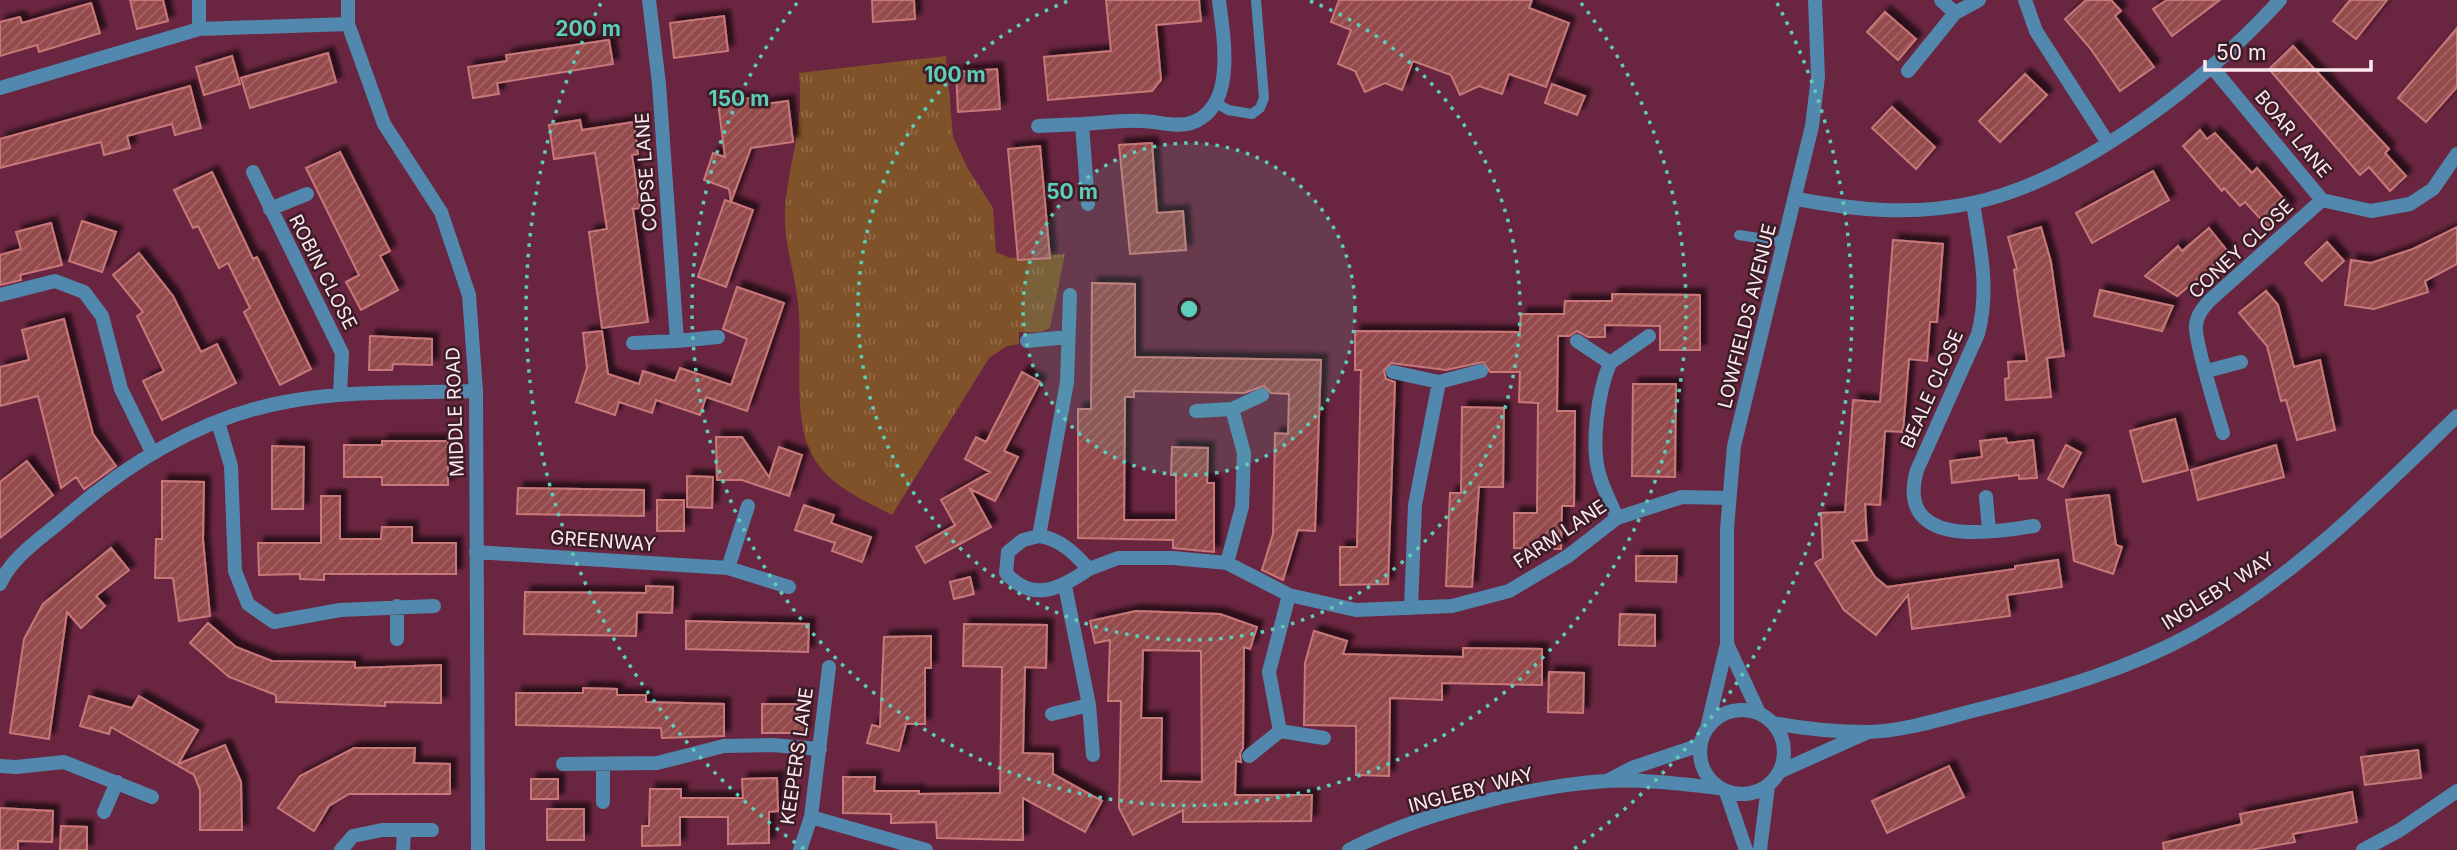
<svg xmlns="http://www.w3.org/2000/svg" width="2457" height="850" font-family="Inter,sans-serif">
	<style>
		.grass { fill: url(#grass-tufts) }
		.building { fill: url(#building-hatch); stroke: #c87879; stroke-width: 2; fill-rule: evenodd; filter: url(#shadow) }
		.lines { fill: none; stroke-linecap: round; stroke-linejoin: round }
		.service { stroke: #5288ad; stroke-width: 10 }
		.minor { stroke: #5288ad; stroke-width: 14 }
		.tertiary { stroke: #5288ad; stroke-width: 14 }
		.ring { fill: none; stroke: #5dceb9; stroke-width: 3.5; stroke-dasharray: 3.5 7 }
		.labels { text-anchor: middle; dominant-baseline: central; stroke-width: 5; stroke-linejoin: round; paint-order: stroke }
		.street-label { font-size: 19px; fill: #fbe9ee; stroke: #3c1d27 }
		.centre { fill: #5dceb9; stroke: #3c1d27; stroke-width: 3.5 }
		.ring-label { font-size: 21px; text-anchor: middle; font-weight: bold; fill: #5dceb9; stroke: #3c1d27; stroke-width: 5; stroke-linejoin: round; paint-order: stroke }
	</style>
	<defs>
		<pattern id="grass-tufts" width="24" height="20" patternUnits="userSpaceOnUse" patternTransform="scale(1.75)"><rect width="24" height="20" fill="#805229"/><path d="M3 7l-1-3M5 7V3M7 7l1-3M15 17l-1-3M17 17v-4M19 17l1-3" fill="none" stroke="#936b48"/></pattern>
		<pattern id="building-hatch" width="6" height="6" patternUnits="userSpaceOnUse" patternTransform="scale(1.75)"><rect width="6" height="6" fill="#944a4c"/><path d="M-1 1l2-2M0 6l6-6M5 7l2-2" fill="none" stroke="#a46466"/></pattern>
		<filter id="shadow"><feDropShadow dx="6" dy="-6" stdDeviation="2" flood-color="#0009"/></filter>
	</defs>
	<rect width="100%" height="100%" fill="#6a2640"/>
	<path class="grass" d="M946 56 953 137 968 169 993 208 996 252 1010 258 1065 254 1050 328 1041 332H1019V344L1007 346 989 358 892 515C864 500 833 488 815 460 790 422 804 348 798 303 794 267 781 236 786 198 792 153 804 120 799 73Z"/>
	<path class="building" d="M130 0H163L168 21 137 29Z
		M872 0H914L915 19 873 22Z
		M1106 0H1199L1201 21 1156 25 1161 80 1152 91 1048 100 1044 57 1111 51Z
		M1339 0H1532L1529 8 1569 23 1546 87 1509 74 1502 94 1479 86 1460 95 1451 75 1413 61 1402 90 1385 83 1365 92 1355 71 1338 64 1351 30 1331 22Z
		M2086 0H2111L2121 11 2115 16 2154 67 2120 91 2090 48 2065 19Z
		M2167 0H2220L2172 36 2153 9Z
		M2350 0H2387L2356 39 2333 21Z
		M91 3 100 33 39 52 37 45 0 56V22L20 17 22 23Z
		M1885 12 1916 39 1898 60 1867 32Z
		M724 16 728 51 674 58 670 23Z
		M2457 28V87L2426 122 2398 98Z
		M609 40 613 64 497 83 499 94 473 98 468 67 507 61 506 55Z
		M2293 46 2389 149 2385 153 2406 176 2390 191 2369 167 2360 175 2269 69Z
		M328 53 336 82 250 108 241 78Z
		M232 56 240 84 204 95 196 67Z
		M997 69 1000 109 958 112 956 72Z
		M2025 74 2047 95 2000 142 1979 121Z
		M1552 84 1585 96 1577 115 1545 103Z
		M190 86 201 128 175 135 172 124 127 136 130 148 104 155 101 142 0 168V139Z
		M750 98 751 106 788 101 793 142 751 148 731 202 753 210 726 287 698 277 725 200 731 202 729 189 704 180 713 153 725 157 718 102Z
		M1892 107 1935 147 1916 169 1872 128Z
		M580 120 582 130 634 122 638 154 632 155 640 208 633 209 648 322 602 328 589 232 607 229 595 153 554 159 549 125Z
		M2200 130 2207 139 2215 133 2252 173 2257 168 2290 206 2268 227 2245 202 2240 206 2224 188 2222 191 2183 146Z
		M1152 143 1157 213 1183 211 1186 250 1130 254 1119 145Z
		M1040 146 1050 258 1018 260 1008 149Z
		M340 152 390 251 380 256 398 290 361 310 346 282 359 275 306 168Z
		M2153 171 2169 200 2092 243 2076 213Z
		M212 172 253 259 257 257 311 369 280 385 244 312 250 308 228 263 219 268 198 226 193 228 174 190Z
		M82 221 116 232 102 272 69 261Z
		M51 223 62 265 20 275 21 280 0 285V255L21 249 16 232Z
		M2041 227 2051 262 2064 356 2047 358 2051 397 2006 400 2005 379 2009 378 2008 362 2027 361 2014 270 2017 269 2008 237Z
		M2457 227V264L2425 281 2428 292 2374 309 2345 305 2351 260 2371 263 2413 249Z
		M2209 228 2229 253 2177 296 2145 276 2178 246 2182 251Z
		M1893 240 1943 244 1937 322H1930L1927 361 1909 359 1903 432 1885 431 1880 505 1865 504 1867 540 1852 541 1875 577 1887 587 2015 569V566L2058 560 2062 587 2007 595 2010 616 1912 629 1908 595 1876 635 1844 610 1815 563 1823 558 1821 513 1845 512 1853 400 1880 402Z
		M2327 242 2344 261 2322 281 2305 263Z
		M139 253 173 296 201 352 217 344 236 383 162 420 143 381 164 371 137 316 143 312 113 275Z
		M1092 283 1135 284V357L1321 360 1315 531 1298 530 1283 580 1262 570 1273 534 1275 433 1288 434 1289 394 1271 393 1264 386 1244 393 1134 391V397H1125L1124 520H1176V475H1171L1172 447 1208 448 1207 483H1214V552L1173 548V540L1078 538V409H1091Z
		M737 287 784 303 747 411 706 397 700 415 656 400 652 413 619 402 615 415 576 402 587 368 583 333 602 331 608 374 639 384 643 371 675 381 680 368 731 385 747 339 723 329Z
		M2100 290 2173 306 2162 331 2094 316Z
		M2266 291 2278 305 2294 367 2320 360 2335 430 2297 440 2286 400 2281 401 2267 346 2239 313Z
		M1612 294 1700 295V350H1660V326L1605 325V337H1588L1577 331 1569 336H1558L1557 411H1575L1574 506H1562L1561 549 1514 548V513H1537L1538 403 1519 402 1520 372H1490L1483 362 1446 370 1391 363 1384 371 1386 379 1395 382 1388 584 1340 585V547H1357L1361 370H1355V331L1520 332 1521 314H1564L1565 301H1612Z
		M64 319 93 434 116 466 84 489 76 477 61 488 38 396 0 406V367L29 360 22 330Z
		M370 336 432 339V365L393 364 392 370H369Z
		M1022 372 1040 382 1004 451 1018 457 995 501 970 489 991 527 925 563 916 547 955 525 941 500 990 472 965 459 976 437 986 442Z
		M1633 384H1676L1675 477 1632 476Z
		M1462 407 1504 408 1503 487H1479L1472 587 1446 586 1450 493H1461Z
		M2175 419 2188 470 2143 482 2130 431Z
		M716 437H742L769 477 779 447 802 455 789 496 742 480H717Z
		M2006 438 2007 443 2033 440 2037 478 2019 479V475L1952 483 1950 461 1982 457 1980 441Z
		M382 441H448V485H382V477H344V445H382Z
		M2066 445 2081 453 2063 487 2048 479Z
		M2276 445 2284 477 2198 500 2191 470Z
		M272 446 304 447 303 509H272Z
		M27 461 53 495 0 538V482Z
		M687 476 713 477 712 508 687 507Z
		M162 481 204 482 203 539 210 616 179 621 173 578H155L156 539H162Z
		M518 488 644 490V516L517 514Z
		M2109 495 2116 545 2122 547 2113 574 2074 561 2066 500Z
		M321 496H340V539H381L382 527H412V543H456V574H324V580L300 579V574L259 575 258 543H321Z
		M657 500H684V531H657Z
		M804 505 834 515 831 523 871 537 862 562 832 551 835 543 795 530Z
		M111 548 129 570 96 596 105 606 81 628 67 612 49 739 10 733 24 639 43 604Z
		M1636 556H1677L1676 582 1636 581Z
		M970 577 974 594 954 599 950 582Z
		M646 586 673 587 672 613 637 612 636 636 524 634 525 592 646 593Z
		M1136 611 1220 614 1257 627 1250 649 1244 647 1243 748 1240 753 1241 762 1236 761 1235 795H1312L1311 821 1183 822V810L1133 835 1119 808 1121 701H1108L1110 640 1095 643 1090 621ZM1143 650 1201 651 1202 782 1161 781 1162 718H1141Z
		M1620 614 1655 615V646L1619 645Z
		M686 621 809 624 808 652 686 649Z
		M208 623 236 647 272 661 355 662V668L441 665V703L385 702V706L276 702V695L229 677 190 643Z
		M964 624 1047 625 1046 668 1025 667 1023 753 1053 754V774L1102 801 1085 832 1023 798V840L937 838 936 822 891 823V814L843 813V777H875L874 791H919V794L1000 793 1002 667 963 666Z
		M1314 631 1347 641 1343 654 1463 657V648L1542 649V685L1442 683V700L1390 698 1389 776 1356 775V726L1304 725 1305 663Z
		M931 636V668H925V724H906L899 751 867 743 872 725 880 727 884 637Z
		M1549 672 1584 673 1583 713 1548 712Z
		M583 688 617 689V695H646V702L724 704V736L662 738 661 728 516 725V693H583Z
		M89 696 132 708 139 696 198 730 178 764 225 745 241 782 242 830H200V790L194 775 111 727 109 734 80 726Z
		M762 704H804V733H762Z
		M354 748H415L414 763 450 764V794H349L329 806 314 831 278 808 300 776Z
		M2418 750 2421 778 2365 785 2361 757Z
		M1949 766 1964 797 1887 833 1872 801Z
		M777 778 778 811 769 812V843L728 844V817H680V845L642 846V826H649L650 789H681V798H743L742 779Z
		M531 779H558V799H531Z
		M2352 792 2357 822 2293 834 2295 842 2251 850H2164L2163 843 2242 824 2240 814Z
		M0 808 53 811 52 842 18 841V850H0Z
		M547 809H584V840H547Z
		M61 826 87 827V850H60Z"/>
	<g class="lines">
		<path class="service" d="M1215 102 1228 110 1252 114 1260 108 1264 98 1256 0
			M1739 235 1784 242"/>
		<path class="minor" d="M199 0V29
			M348 0V24L384 124 441 212 469 295 476 391 478 850
			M1941 0 1955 13
			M2025 0 2036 31 2108 143
			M2212 67 2322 200 2371 211 2410 204 2433 189 2457 154
			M1908 71 1955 13 1979 0
			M0 88 199 29 348 24
			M1038 126 1082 124
			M253 172 342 353 340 395
			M1797 199C1855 210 1913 216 1972 203 2079 181 2208 79 2280 0
			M1973 203C1980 248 1990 289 1978 334L1917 470C1895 547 1987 534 2034 526
			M1088 204 1082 124C1102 123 1122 120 1142 121 1157 121 1176 128 1191 123 1238 107 1223 36 1219 0
			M270 209 307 194
			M0 295 55 281 84 292 102 316 121 389 152 452
			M677 341 718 337
			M1027 341 1068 337
			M1577 341 1610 363C1598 392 1590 447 1600 477 1604 491 1612 505 1617 518
			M633 343 677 341 659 84 649 0
			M1610 363 1649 336
			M2207 371 2241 362
			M1393 372 1439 382 1415 505 1411 608
			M1439 382 1481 371
			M1232 409 1262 395
			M1196 411 1232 409 1244 453 1242 507 1227 563
			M218 422 231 466 235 571 248 604 274 622 340 610 434 606
			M2223 433C2217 413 2194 340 2196 325 2197 315 2203 308 2209 301L2322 200
			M1986 497 1989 530
			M1039 536 1067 382 1070 295
			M1039 536C1061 539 1074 553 1089 569 1060 589 1032 603 1006 573L1008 552 1023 540Z
			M476 552 728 568 789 587
			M728 568 748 506
			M1089 569 1118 558H1173L1227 563 1289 595 1356 610 1452 606 1509 591 1568 556 1617 518 1682 497 1729 498
			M0 584C12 556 43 537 66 517 128 463 203 417 285 402 347 390 413 393 476 391
			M1065 586 1089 705 1093 755
			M397 606V639
			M1052 714 1089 705
			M1280 731 1324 738
			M1249 756 1280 731 1269 672 1289 595
			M563 764 657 763 724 746 772 745 820 749
			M603 764V802
			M0 766 16 767 64 762 152 797
			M1726 792 1746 850
			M104 812 117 782
			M811 817 926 850
			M341 850 353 836 382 830H432
			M403 850 404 830
			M800 850 811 817 829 667
			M1760 850 1768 786
			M2363 850 2400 830 2457 791"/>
		<path class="tertiary" d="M1727 644 1759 713
			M1700 752a42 42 0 1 1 84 0a42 42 0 1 1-84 0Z
			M1773 723C1804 729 1838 732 1868 732 1908 731 1950 716 1988 707 2057 690 2128 669 2192 634 2293 579 2375 496 2457 416
			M1707 728 1727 644V529L1734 446 1812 126 1818 77 1815 0
			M1781 771 1868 732
			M1607 781 1632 768 1700 745
			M1349 850C1419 814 1528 786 1606 781 1643 779 1682 784 1718 788"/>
	</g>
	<circle cx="1189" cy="309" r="166" fill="#5dceb9" fill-opacity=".12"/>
	<g class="ring">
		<circle cx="1189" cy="309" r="166"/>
		<path d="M1310 1A331 331 0 1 1 1068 1"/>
		<path d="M1581 3A497 497 0 1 1 797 3"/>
		<path d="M804 849A663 663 0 0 1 601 3M1777 3A663 663 0 0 1 1574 849"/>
	</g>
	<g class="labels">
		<g class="street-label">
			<text transform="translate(2293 134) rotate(50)">BOAR LANE</text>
			<text transform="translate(646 172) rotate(-94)">COPSE LANE</text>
			<text transform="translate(2241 249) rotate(-43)">CONEY CLOSE</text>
			<text transform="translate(323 272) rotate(63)">ROBIN CLOSE</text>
			<text transform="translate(1747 316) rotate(-76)">LOWFIELDS AVENUE</text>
			<text transform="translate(1932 389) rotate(-66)">BEALE CLOSE</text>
			<text transform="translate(455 412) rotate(-92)">MIDDLE ROAD</text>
			<text transform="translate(1560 534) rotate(-34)">FARM LANE</text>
			<text transform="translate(603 541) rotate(4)">GREENWAY</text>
			<text transform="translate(2218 591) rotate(-32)">INGLEBY WAY</text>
			<text transform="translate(797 756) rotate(-82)">KEEPERS LANE</text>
			<text transform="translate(1471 790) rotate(-15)">INGLEBY WAY</text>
		</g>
	</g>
	<circle cx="1189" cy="309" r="10" class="centre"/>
	<g class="ring-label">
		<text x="588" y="36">200 m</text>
		<text x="955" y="82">100 m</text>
		<text x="739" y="106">150 m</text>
		<text x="1072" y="199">50 m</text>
	</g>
	<path d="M2205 60v10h166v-10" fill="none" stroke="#fbe9ee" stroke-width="3.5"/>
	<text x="2216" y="60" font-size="21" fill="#fbe9ee" stroke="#3c1d27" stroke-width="5" paint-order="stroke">50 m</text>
</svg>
